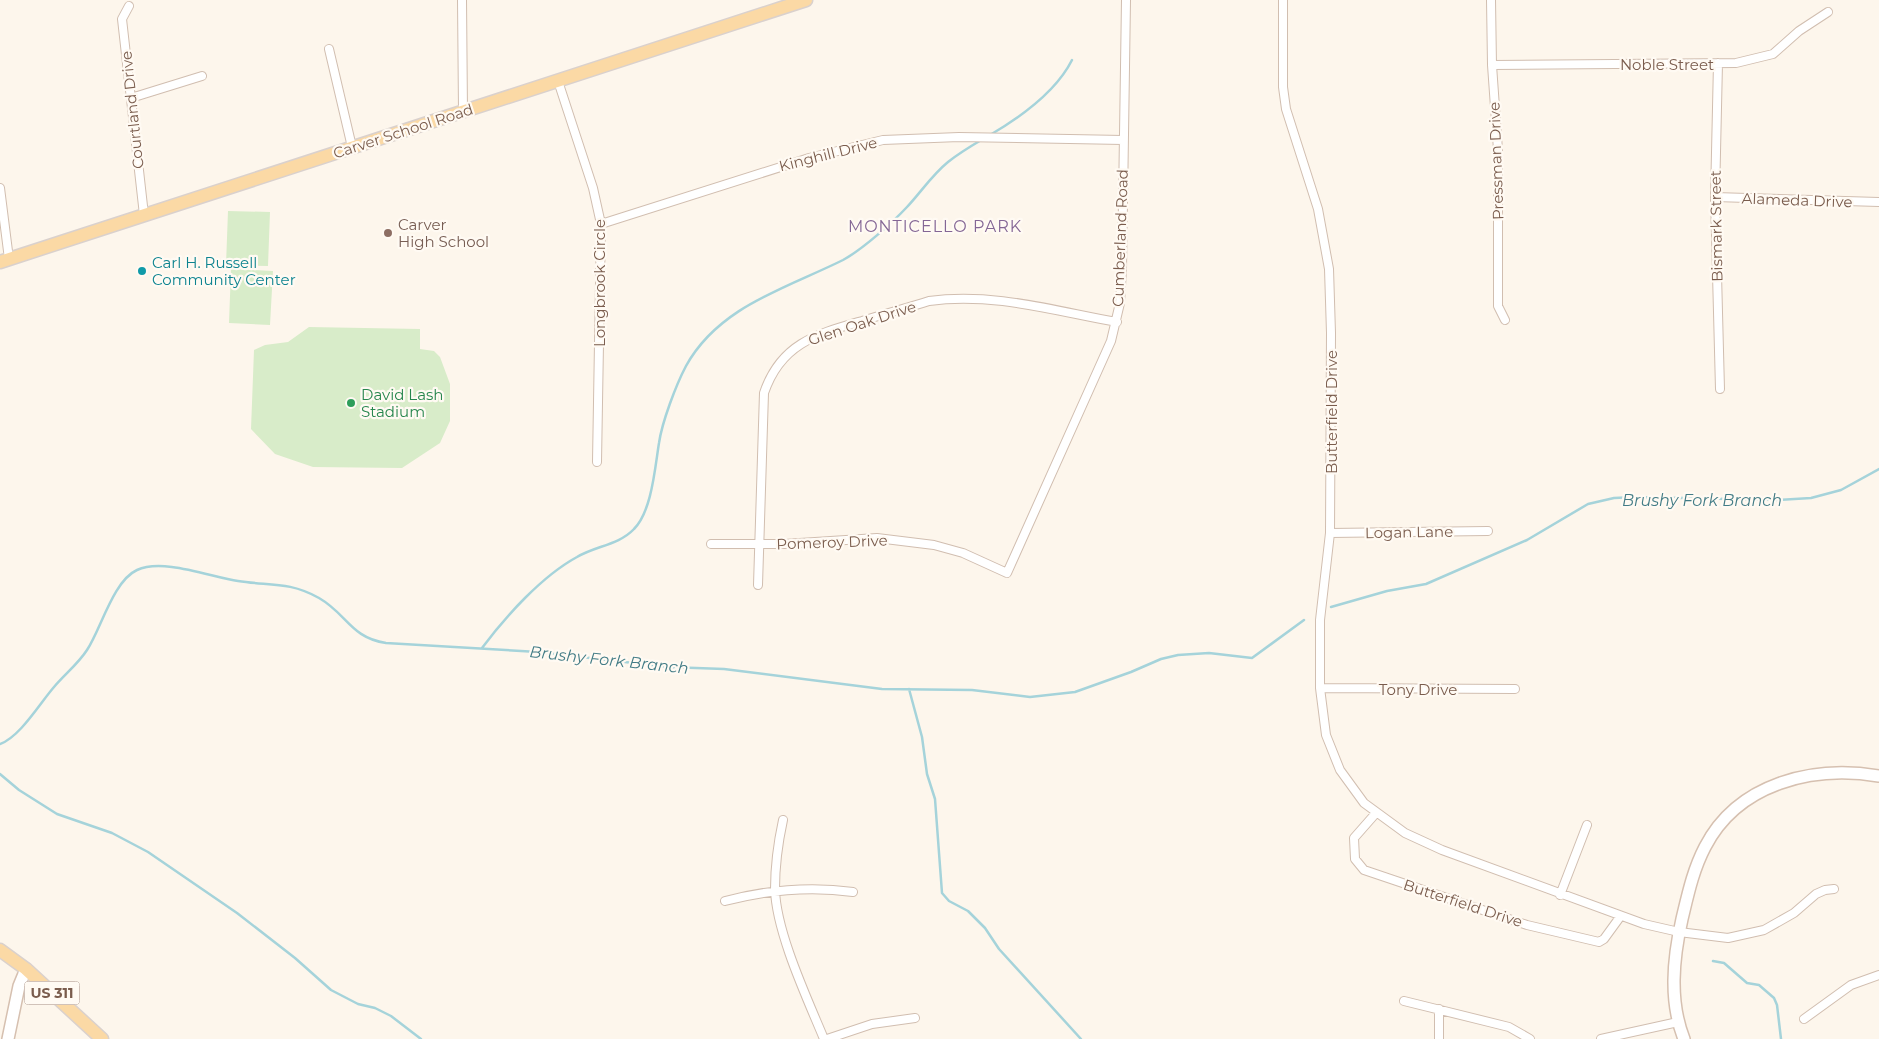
<svg xmlns="http://www.w3.org/2000/svg" width="1879" height="1039" font-family="Montserrat,sans-serif">
	<style>
		.green { fill: #d8ecc9 }
		.lines { fill: none; stroke-linecap: round; stroke-linejoin: round }
		.stream { stroke: #a5d3da; stroke-width: 2.5 }
		.street-casing { stroke: #d1beb0; stroke-width: 10 }
		.secondary-casing { stroke: #d6c0b0; stroke-width: 14 }
		.primary-casing { stroke: #dad1cd; stroke-width: 15 }
		.street { stroke: #fff; stroke-width: 8 }
		.secondary { stroke: #fff; stroke-width: 11 }
		.primary { stroke: #fbd9a5; stroke-width: 12 }
		.education-dot { fill: #8d6e63; stroke: #fffaf3; stroke-width: 2 }
		.culture-dot { fill: #0f9aa8; stroke: #fffaf3; stroke-width: 2 }
		.leisure-dot { fill: #2e9e5b; stroke: #fffaf3; stroke-width: 2 }
		.labels { text-anchor: middle; dominant-baseline: central; stroke-width: 4.5; stroke-linejoin: round; paint-order: stroke }
		.shield { fill: #fffaf3; stroke: #a28b7f; stroke-width: 1 }
		.shield-label { font-size: 14px; font-weight: bold; fill: #7a5c4d }
		.street-label { font-size: 15px; fill: #7a5c4d; stroke: #fffaf3 }
		.education-label { font-size: 15px; fill: #785e54; stroke: #fffaf3; text-anchor: start }
		.culture-label { font-size: 15px; fill: #0d838f; stroke: #fffaf3; text-anchor: start }
		.leisure-label { font-size: 15px; fill: #27864d; stroke: #fffaf3; text-anchor: start }
		.neighbourhood-label { font-size: 16px; letter-spacing: 1px; fill: #846695; stroke: #fffaf3 }
		.water-label { font-size: 16px; font-style: italic; fill: #437c86; stroke: #fffaf3 }
	</style>
	<rect width="100%" height="100%" fill="#fdf6ec"/>
	<path class="green" d="M228 211 270 212 268 266 226 265Z
		M231 269 273 271 270 325 229 323Z
		M309 327 420 329V349L434 351 440 357 450 384V421L440 443 402 468 313 467 275 454 251 429 254 350 265 345 288 342Z"/>
	<g class="lines">
		<path class="stream" d="M990 135C1019 118 1056 92 1072 60
			M1331 607 1387 591 1426 584 1527 540 1588 504 1614 498 1636 497 1777 500 1811 498 1841 490 1879 469
			M482 648C505 617 542 576 577 557 595 546 619 545 634 529 652 511 655 467 659 443 662 422 676 385 686 366 719 306 787 288 843 260 863 249 892 223 907 207 921 192 932 175 948 162 958 154 971 146 983 139
			M909 689 922 737 927 774 935 799 942 893 949 901 968 911 985 928 999 949 1081 1039
			M0 744C20 737 40 703 54 687 65 674 78 664 87 650 101 629 113 581 137 570 163 558 211 577 238 581 268 586 289 581 319 598 347 614 351 638 386 643L538 652 668 667 724 669 882 689 972 690 1030 697 1075 692 1131 672 1161 659 1178 655 1209 653 1252 658 1304 620
			M0 774 19 790 57 814 112 833 148 852 237 913 295 958 331 990 358 1004 375 1008 391 1016 421 1039
			M1713 961 1724 963 1747 983 1759 985 1774 998 1777 1005 1781 1039"/>
		<g class="street-casing">
			<path id="street" d="M462 0 463 111
				M1283 0V87L1286 109 1318 209 1329 269 1331 333 1330 533 1320 620V688L1326 735 1340 770 1364 803 1405 833 1442 850 1644 924 1679 932 1728 938 1764 930 1794 913 1816 894 1825 890 1834 889
				M1491 0 1492 65 1498 150V306L1505 320
				M129 6 122 19 144 215
				M329 49 352 147
				M1718 63 1715 197 1720 389
				M1492 65 1736 63 1773 54 1799 31 1828 12
				M558 81 593 188 601 224 597 462
				M131 98 202 76
				M0 188 9 259
				M1715 197 1879 202
				M601 224 809 158 883 140 959 137 1123 140
				M1330 533 1488 531
				M711 544H784L877 538 934 545 963 553 1007 573 1111 341 1120 303 1122 269 1126 0
				M758 585 764 393C781 343 817 334 862 321 884 314 907 308 929 301 992 292 1055 311 1117 322
				M1320 688 1515 689
				M1376 813 1354 838 1355 859 1364 870 1527 925 1599 942 1604 939 1620 917
				M783 820C778 843 775 865 775 889 776 932 807 998 824 1039
				M1560 895 1587 825
				M725 901C767 890 810 886 853 892
				M1404 1001 1509 1027 1530 1039
				M1804 1019 1851 985 1879 975
				M827 1039 872 1024 915 1018
				M1439 1039V1009
				M1601 1039 1678 1022"/>
		</g>
		<g class="secondary-casing">
			<path id="secondary" d="M8 1039 19 986 26 969
				M1684 1039C1669 1001 1673 959 1682 919 1688 894 1693 870 1705 847 1738 783 1813 765 1879 776"/>
		</g>
		<g class="primary-casing">
			<path id="primary" d="M0 262 806 0
				M0 950 26 969 102 1039"/>
		</g>
		<use href="#street" class="street"/>
		<use href="#secondary" class="secondary"/>
		<use href="#primary" class="primary"/>
	</g>
	<circle class="education-dot" cx="388" cy="233" r="5"/>
	<circle class="culture-dot" cx="142" cy="271" r="5"/>
	<circle class="leisure-dot" cx="351" cy="403" r="5"/>
	<g class="labels">
		<rect class="shield" x="24.5" y="981.5" width="55" height="23" rx="4"/>
		<g class="shield-label">
			<text x="52" y="993">US 311</text>
		</g>
		<g class="street-label">
			<text x="1667" y="64">Noble Street</text>
			<text transform="translate(132 110) rotate(-96)">Courtland Drive</text>
			<text transform="translate(403 131) rotate(-18)">Carver School Road</text>
			<text transform="translate(828 154) rotate(-14)">Kinghill Drive</text>
			<text transform="translate(1496 161) rotate(-92)">Pressman Drive</text>
			<text transform="translate(1797 200) rotate(2)">Alameda Drive</text>
			<text transform="translate(1716 226) rotate(-91)">Bismark Street</text>
			<text transform="translate(1120 238) rotate(-88)">Cumberland Road</text>
			<text transform="translate(599 283) rotate(-90)">Longbrook Circle</text>
			<text transform="translate(862 323) rotate(-18)">Glen Oak Drive</text>
			<text transform="translate(1331 412) rotate(-90)">Butterfield Drive</text>
			<text transform="translate(1409 532) rotate(-1)">Logan Lane</text>
			<text transform="translate(832 542) rotate(-2)">Pomeroy Drive</text>
			<text x="1418" y="689">Tony Drive</text>
			<text transform="translate(1463 903) rotate(18)">Butterfield Drive</text>
		</g>
		<g class="education-label">
			<text x="398" y="224">Carver<tspan x="398" dy="17">High School</tspan></text>
		</g>
		<g class="culture-label">
			<text x="152" y="262">Carl H. Russell<tspan x="152" dy="17">Community Center</tspan></text>
		</g>
		<g class="leisure-label">
			<text x="361" y="394">David Lash<tspan x="361" dy="17">Stadium</tspan></text>
		</g>
		<g class="neighbourhood-label">
			<text x="935" y="226">MONTICELLO PARK</text>
		</g>
		<g class="water-label">
			<text x="1702" y="500">Brushy Fork Branch</text>
			<text transform="translate(609 660) rotate(6)">Brushy Fork Branch</text>
		</g>
	</g>
</svg>
